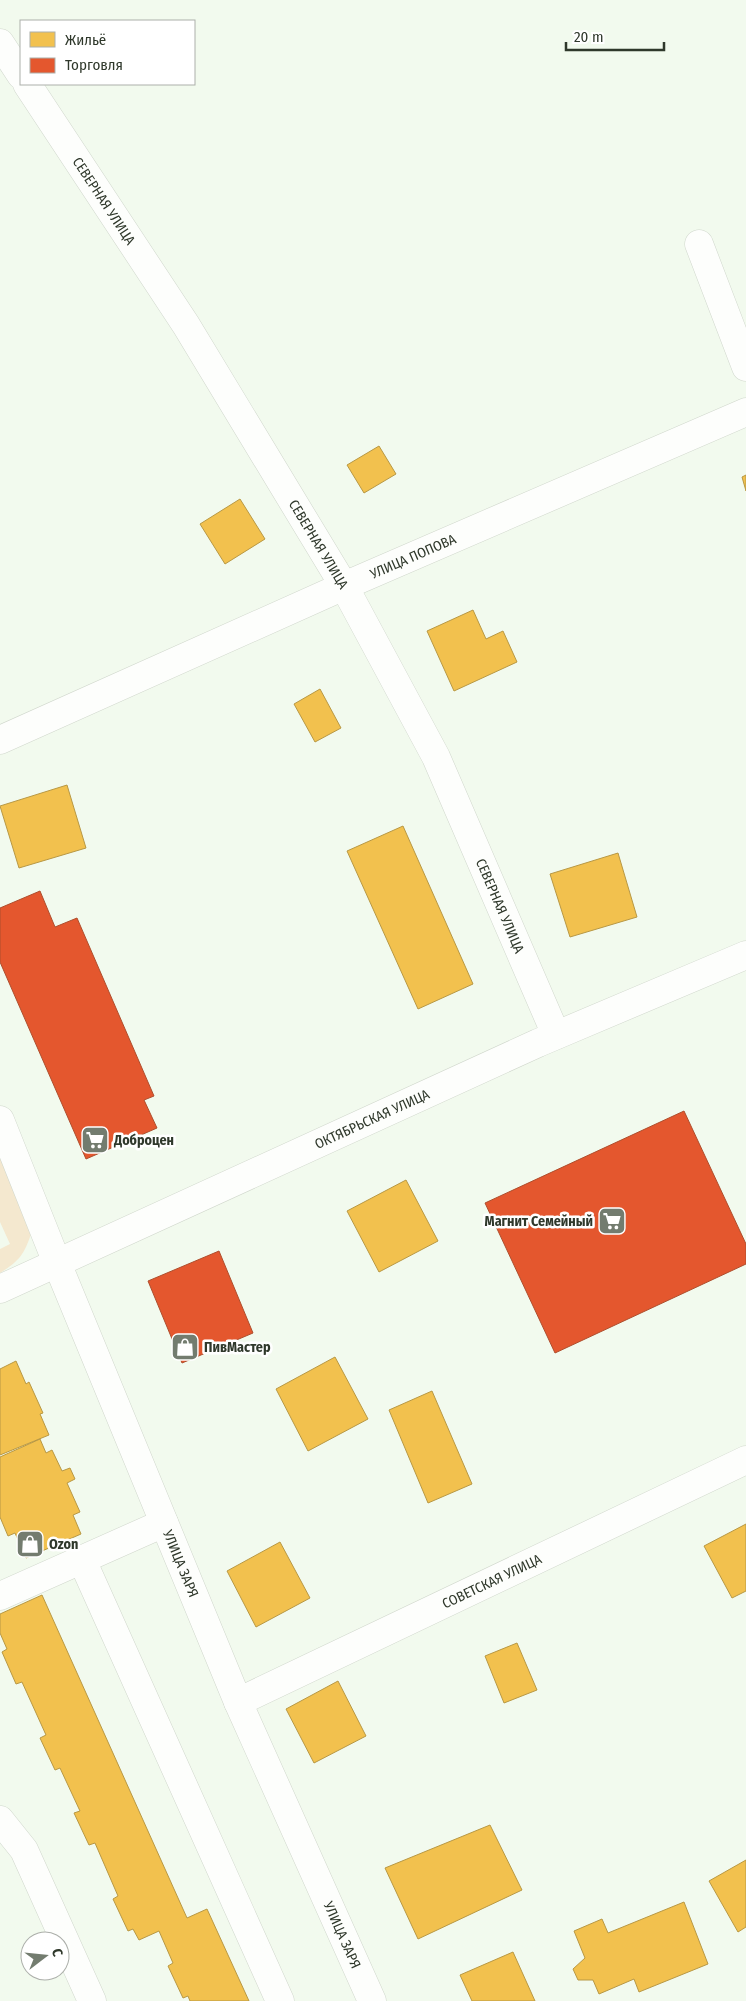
<svg xmlns="http://www.w3.org/2000/svg" width="746" height="2001" font-family="'Fira Sans Condensed',sans-serif">
	<style>
		.green { fill: #f4e8cf }
		.homes { fill: #f2c14e; stroke: #b89844 }
		.shops { fill: #e4572e; stroke: #ae4e2d }
		.lines { fill: none; stroke-linecap: round; stroke-linejoin: round }
		.minor-casing { stroke: #d0d7cc; stroke-width: 29 }
		.major-casing { stroke: #d0d7cc; stroke-width: 29 }
		.minor { stroke: #fdfefc; stroke-width: 28 }
		.major { stroke: #fdfefc; stroke-width: 28 }
		.labels { text-anchor: middle; dominant-baseline: central; stroke-width: 5; stroke-linejoin: round; paint-order: stroke }
		.street-label { font-size: 14px; fill: #2f382b; stroke: #fff }
		.poi-label { font-size: 14px; font-weight: bold; fill: #2f382b; stroke: #fff; text-anchor: start }
	</style>
	<rect width="100%" height="100%" fill="#f2faee"/>
	<path class="green" d="M0 1154 31 1234C24 1255 19 1261 0 1273V1249L10 1244 0 1222Z"/>
	<path class="homes" d="M379 446 396 474 364 493 347 465Z
		M746 475V491L742 477Z
		M240 499 265 539 225 564 200 524Z
		M473 610 486 639 503 631 517 662 454 691 427 631Z
		M320 689 341 728 315 742 294 704Z
		M67 785 86 848 19 868 0 806Z
		M403 826 473 984 418 1009 347 851Z
		M618 853 637 917 570 937 550 874Z
		M406 1180 438 1241 379 1272 347 1211Z
		M335 1357 368 1419 308 1451 276 1389Z
		M16 1361 26 1384 29 1382 43 1413 40 1414 49 1435 0 1455V1369Z
		M432 1391 472 1484 428 1503 389 1410Z
		M40 1439 46 1453 52 1450 62 1471 70 1468 75 1479 67 1483 80 1512 73 1515 81 1534 26 1558 15 1533 8 1536 0 1517V1457Z
		M746 1524V1591L732 1598 704 1546Z
		M280 1542 310 1598 256 1627 227 1571Z
		M42 1595 187 1918 207 1909 249 2001H190L188 1996 183 1998 168 1966 173 1963 159 1931 139 1940 133 1929 128 1931 113 1899 118 1896 95 1843 89 1845 74 1813 80 1811 60 1768 55 1770 40 1738 46 1735 22 1682 16 1684 2 1652 7 1649 0 1633V1614Z
		M517 1643 537 1690 504 1703 485 1656Z
		M338 1681 366 1736 314 1763 286 1709Z
		M490 1825 522 1890 418 1939 385 1868Z
		M746 1860V1927L738 1932 709 1881Z
		M684 1902 708 1964 639 1992 634 1979 599 1994 593 1980H578L573 1969 585 1958 574 1931 602 1919 608 1933Z
		M513 1952 535 2001H472L460 1975Z"/>
	<path class="shops" d="M40 891 55 927 77 918 154 1096 144 1100 157 1128 86 1159 0 962V908Z
		M684 1111 746 1244V1264L555 1353 485 1203Z
		M219 1251 253 1333 182 1363 148 1281Z"/>
	<g class="lines">
		<g class="minor-casing">
			<g id="minor">
				<path d="M0 43 21 75"/>
				<path id="s1" d="M27 84 186 325 344 586 436 757 556 1035"/>
				<path d="M699 244 746 367"/>
				<path id="s2" d="M0 740 344 586 746 412"/>
				<path id="s3" d="M0 1120 57 1263 238 1702 372 2001"/>
				<path d="M82 1560 280 2001"/>
				<path d="M0 1596 164 1523"/>
				<path id="s4" d="M238 1702 746 1460"/>
				<path d="M0 1820 24 1850 92 2001"/>
			</g>
		</g>
		<g class="major-casing">
			<g id="major">
				<path id="s5" d="M0 1289 538 1043 746 955"/>
			</g>
		</g>
		<use href="#minor" class="minor"/>
		<use href="#major" class="major"/>
	</g>
	<defs>
		<g id="supermarket-square" transform="scale(1.4375)"><rect x="-9" y="-9" width="18" height="18" rx="4" fill="#737c6f" stroke="#fff"/><path d="M-6-5.5h2.5l.6 2H6L4.5 2H-2.5L-4.4-4H-6ZM-1.5 3.2a1.3 1.3 0 1 0 .1 0ZM3 3.2a1.3 1.3 0 1 0 .1 0Z" fill="#fff"/></g>
		<g id="shop-square" transform="scale(1.4375)"><rect x="-9" y="-9" width="18" height="18" rx="4" fill="#737c6f" stroke="#fff"/><path d="M-5-2.5h2.3a2.7 3.5 0 0 1 5.4 0H5L5.5 6h-11ZM-1.5-2.5h3a1.5 2.3 0 0 0-3 0Z" fill="#fff"/></g>
	</defs>
	<g fill-rule="evenodd">
		<use href="#supermarket-square" x="95" y="1140"/>
		<use href="#supermarket-square" x="612" y="1221"/>
		<use href="#shop-square" x="185" y="1347"/>
		<use href="#shop-square" x="30" y="1544"/>
	</g>
	<g class="labels">
		<g class="street-label">
			<text stroke="none"><textPath href="#s1" startOffset="140">СЕВЕРНАЯ УЛИЦА</textPath></text>
			<text stroke="none"><textPath href="#s1" startOffset="545">СЕВЕРНАЯ УЛИЦА</textPath></text>
			<text stroke="none"><textPath href="#s2" startOffset="452">УЛИЦА ПОПОВА</textPath></text>
			<text stroke="none"><textPath href="#s1" startOffset="950">СЕВЕРНАЯ УЛИЦА</textPath></text>
			<text stroke="none"><textPath href="#s5" startOffset="409">ОКТЯБРЬСКАЯ УЛИЦА</textPath></text>
			<text stroke="none"><textPath href="#s3" startOffset="479">УЛИЦА ЗАРЯ</textPath></text>
			<text stroke="none"><textPath href="#s4" startOffset="281">СОВЕТСКАЯ УЛИЦА</textPath></text>
			<text stroke="none"><textPath href="#s3" startOffset="884">УЛИЦА ЗАРЯ</textPath></text>
		</g>
		<g class="poi-label">
			<text x="114" y="1140">Доброцен</text>
			<text x="593" y="1221" text-anchor="end">Магнит Семейный</text>
			<text x="204" y="1347">ПивМастер</text>
			<text x="49" y="1544">Ozon</text>
		</g>
	</g>
	<rect x="20" y="20" width="175" height="65" fill="#ffffff" stroke="#acafaa"/>
	<rect x="30" y="32" width="25" height="15" fill="#f2c14e" stroke="#acafaa"/>
	<text x="65" y="45" font-size="15" fill="#2f382b">Жильё</text>
	<rect x="30" y="58" width="25" height="15" fill="#e4572e" stroke="#acafaa"/>
	<text x="65" y="70" font-size="15" fill="#2f382b">Торговля</text>
	<g transform="translate(45 1956) rotate(74)"><circle r="24" fill="#ffffff" stroke="#acafaa"/>
	<path d="M0-4L9 19L0 12L-9 19Z" fill="#737c6f"/>
	<text y="-8" font-size="14" font-weight="bold" text-anchor="middle" fill="#2f382b">С</text>
	</g>
	<path d="M566 42v8h98v-8" fill="none" stroke="#2f382b" stroke-width="2.5"/>
	<text x="574" y="42" font-size="15" fill="#2f382b" stroke="#ffffff" stroke-width="4" paint-order="stroke">20 m</text>
</svg>
